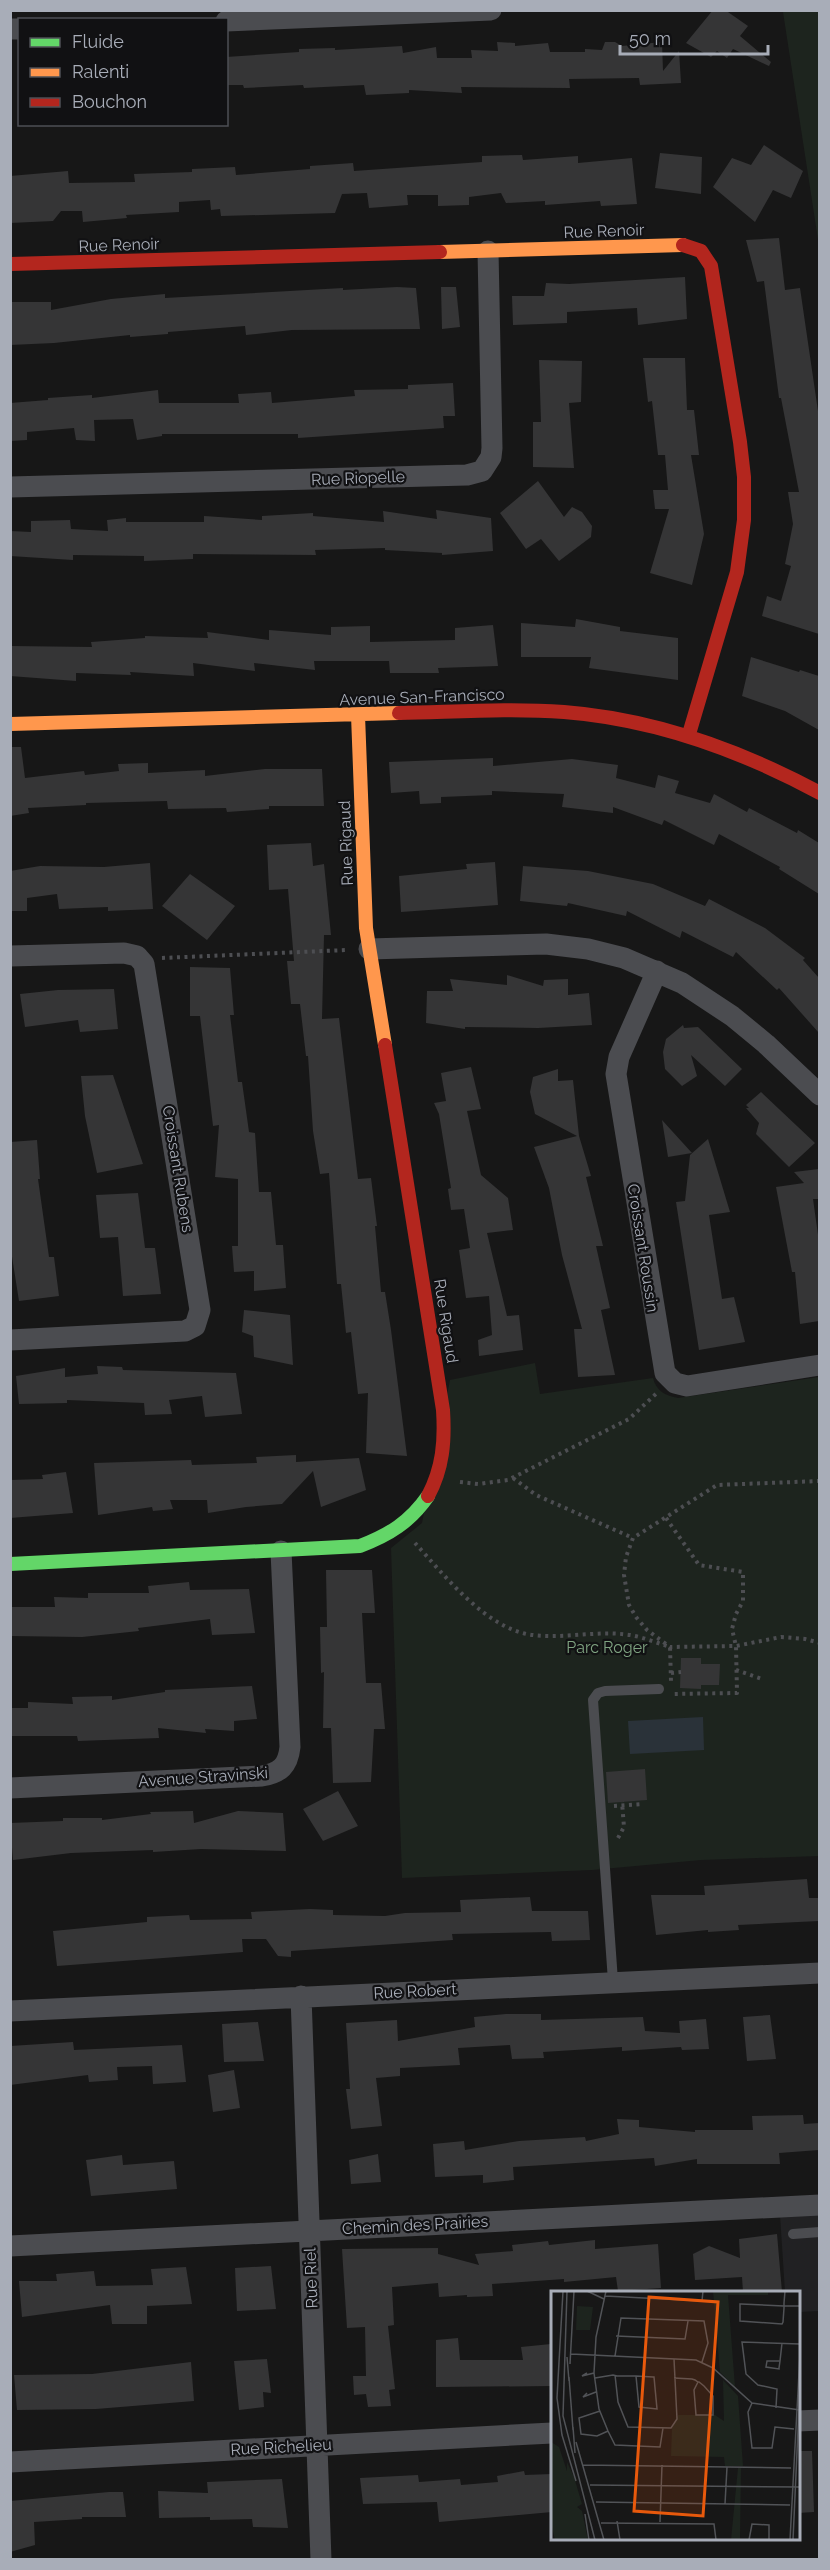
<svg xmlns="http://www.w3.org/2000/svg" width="830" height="2570" font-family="Raleway,sans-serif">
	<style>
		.built { fill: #212123 }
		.green { fill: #1d241e }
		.water { fill: #2a3239 }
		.building { fill: #353536 }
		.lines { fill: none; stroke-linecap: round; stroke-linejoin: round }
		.path { stroke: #4d4e52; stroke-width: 4; stroke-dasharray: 3 4.5; stroke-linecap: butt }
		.lane { stroke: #4b4c50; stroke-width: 10 }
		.street { stroke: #4b4c50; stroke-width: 21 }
		.fast { stroke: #63d668; stroke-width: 14 }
		.slow { stroke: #ff974d; stroke-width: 14 }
		.jam { stroke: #b3261e; stroke-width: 14 }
		.labels { text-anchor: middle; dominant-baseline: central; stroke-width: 4.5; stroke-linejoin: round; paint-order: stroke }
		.street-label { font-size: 16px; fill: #a8adb8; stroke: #111113 }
		.park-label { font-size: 16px; fill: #7fa381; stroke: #111113 }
		.inset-road { fill: none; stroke: #515357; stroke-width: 1.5 }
		.view { fill: #e8590c; fill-opacity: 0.15; stroke: #e8590c; stroke-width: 3 }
		.inset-edge { fill: none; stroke: #a8adb8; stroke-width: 3 }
	</style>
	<rect width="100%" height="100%" fill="#171717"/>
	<path class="built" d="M819 2213V2311L799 2312 798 2292H785L780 2215Z"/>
	<path class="green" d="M782 11H819V246L783 12Z
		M535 1363 540 1394 653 1378C656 1391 666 1396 678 1398L819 1377V1856L701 1860 592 1870 402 1878 391 1548 422 1523 450 1380Z"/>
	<path class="water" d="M703 1717 704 1750 630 1754 628 1721Z"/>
	<path class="building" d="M713 10H725L748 26 740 36 771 62 769 66 733 49 727 58 717 51 711 57 686 43Z
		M497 42 515 43V46L548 43 550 52H585V49L602 50 605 42H615L622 46 662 42 663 71 679 51 681 83 640 85 639 78 569 79 570 88 461 87 462 93 409 90V93L366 95 364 85 304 88 303 85 244 88 243 85H226V57L299 52V49L335 48V50L402 46 403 53 436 47 437 58H472L471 50 498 51Z
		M764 145 803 171 791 198 773 190 755 222 713 187 732 158 751 165Z
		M660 153 702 157 701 194 655 188Z
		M522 155 523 160 578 156V163L632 158 637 204 601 206 600 201 545 205V201L506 203 501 193 469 197V205L438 206V195H407L408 205 369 208 367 193 342 194 335 213 221 216 220 209 211 210 210 200 179 202V212L126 215 127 218 83 222 82 211H61L53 221 10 223V176L68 171 69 183 135 182 134 174 192 172V169L235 167 236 175 310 169V166L353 163 354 171 482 162V156Z
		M779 238 785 290 800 288 819 418V634L762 616 767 596 781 601 791 566 785 564 793 524 788 492H799L781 398H779L764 281 757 282 746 240Z
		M685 277 687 319 638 325 637 308 567 312V323L513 325 512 296H544L546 283 569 284Z
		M397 287 416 288 420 329 292 330 246 335 245 326 168 332V334L130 337V335L54 343 10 345V302H51V310L111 299 165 294V298L343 288V290Z
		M441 287H456L460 327 442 329Z
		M643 358H685L687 410H694L699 455H691L704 534 692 585 650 573 669 509H655L653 490H668L665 455H658L652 401 648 402Z
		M539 360 582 361 581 402 569 403 574 468 533 467V422H541Z
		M453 383 455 416H443L444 428 298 438V434H162V436L137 440 133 419 94 420 95 441 76 440 74 428 27 432V440L10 441V403L48 400V398L92 395V398L158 390 159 403H239L238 394 271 392 272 403 355 396 354 390 408 389V385Z
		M538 481 564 517 572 507 582 512 592 526 591 537 559 561 541 539 526 549 500 513Z
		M436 510 491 518 493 551 442 555V553L385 550V548L315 550 316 555 193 554V559L144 561V556L73 555V560L10 556V531L31 532V521L70 520 71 529 108 531 107 520 126 518V522H204V516L262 520V516L313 513V516L384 522 383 511 437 519Z
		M576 619 620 627V631L678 638V680L589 668 591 657H521V623L575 627Z
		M493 625 498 666 438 668 439 673H390L389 661H314L315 670 254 663 255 671 193 663 194 676 130 672 131 675 76 673V681L10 676V646L92 647 91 642 145 638V636L208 638 207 632 269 640V630L331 635V627L370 626V642L455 640V628Z
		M751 657 799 672 800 670 819 676V730L785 711 742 696Z
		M10 747H21L25 778 84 771 85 775 119 771 118 764 148 763V773L205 770V776L265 769H322L324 806H269V809L227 812 226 808 168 809 167 801 86 803V805L28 808 29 813 10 816Z
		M493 758V766L572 759 618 765 616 778 655 788 658 775 679 781 675 793 710 803 714 794 747 812 749 808 797 833 798 830 819 843V894L779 869 780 867 719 834 714 845 664 820 662 825 613 807V813L562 807 564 794 492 791V795L441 797V803L420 804 419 791 391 793 389 762Z
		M311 843 313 866 324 864 331 935H324L322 1019 339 1018 358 1179 371 1178 377 1226H375L381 1292H385L391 1330 407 1456 366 1453 368 1393 358 1394 351 1332 346 1333 341 1284H337L329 1173 320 1174 313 1131 308 1056H306L300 1004H291L287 961H294L288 889 269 890 267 845Z
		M495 862 498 905 401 912 399 876 467 869 466 864Z
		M150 863 153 909 108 911V907L59 909 57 894 27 898V911H10V871L40 866 104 867Z
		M523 866 588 871 653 884 705 906 709 899 765 928 805 958 803 960 819 978V1033L779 988 777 990 736 952 733 957 682 931 680 938 627 911 626 916 568 903 567 906 520 901Z
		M190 874 235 906 207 940 162 906Z
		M190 967 230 968 234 1015H230L238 1082H242L249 1132 255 1133 259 1192H271L276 1245H283L286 1288 254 1291V1271L234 1272 232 1246H238V1179L215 1177 219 1125 213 1126 200 1016H190Z
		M507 975 543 986 544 980 568 979V995L589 993 592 1025 538 1028 465 1027V1029L426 1023 427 991H453L450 979 507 985Z
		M114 989 118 1029 80 1032 78 1020 25 1027 20 994 58 990Z
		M683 1025 684 1028 698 1027 742 1069 725 1086 691 1055 697 1076 682 1086 665 1069 663 1052 666 1039Z
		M471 1067 481 1109 467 1111 481 1175 508 1198 513 1230 487 1233 507 1316 519 1315 523 1350 479 1356 478 1340 492 1335 489 1296 466 1298 459 1250 470 1248 464 1209 451 1210 448 1189 451 1188 439 1114 434 1103 446 1101 441 1073Z
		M558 1069V1081L573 1080 579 1136 591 1176 586 1177 603 1246H596L610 1308 601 1310 615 1375 578 1377 574 1329H582L562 1255 549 1188 534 1147 577 1136 535 1114 530 1092 533 1077Z
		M113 1075 143 1164 97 1173 85 1116 81 1076Z
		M761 1092 815 1143 789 1167 756 1134 759 1123 746 1108H749L746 1105Z
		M662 1120 692 1153 668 1157Z
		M708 1139 730 1212 709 1215 722 1299 734 1297 745 1342 699 1350 676 1202 685 1201 690 1155Z
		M37 1140 40 1179H38L49 1257H54L59 1296 19 1301 10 1244V1142Z
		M819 1169V1199H813L819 1242V1321L800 1324 795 1272H792L776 1187 804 1183 794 1172Z
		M138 1193 145 1248H155L161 1294 123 1296 118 1237 100 1238 96 1195Z
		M244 1310 290 1315 293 1365 254 1357 253 1336 242 1332Z
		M97 1366 122 1367 123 1370 236 1373 242 1414 205 1417 202 1396 169 1400 172 1414 145 1415 144 1403 67 1400V1403L19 1404 16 1376 65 1368V1377L98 1374Z
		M296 1455V1462L359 1458 366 1490 321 1507 313 1471 282 1504 246 1507 208 1513 207 1500H170L173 1509 153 1511 152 1507 98 1515 94 1463 191 1460 192 1465 257 1463 256 1457Z
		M66 1472 73 1513 10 1518V1480L43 1479 42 1475Z
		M326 1570H372L375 1613H362L366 1683H381L385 1729H374L371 1782 333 1783 331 1728H323L324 1672 321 1673 320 1627H327Z
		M189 1582 190 1590 249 1589 255 1633 212 1635 210 1619 138 1628 139 1631 82 1637 10 1636V1607H55L54 1597 88 1598V1593H149L148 1586Z
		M681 1658H701V1664H720L719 1685H701V1689L680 1688Z
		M252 1686 257 1719 234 1721V1731L205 1729 206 1733 158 1728 159 1738 78 1741 77 1736H10V1708H28V1702L73 1704 72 1697 112 1696V1700L165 1692V1690Z
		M645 1769 647 1800 608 1803 606 1772Z
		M338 1791 358 1826 323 1841 303 1809Z
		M193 1811 194 1823 238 1811 283 1813 286 1851 201 1849 153 1852V1850L71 1853 13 1860 10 1823 63 1821V1818H102V1820L151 1814 150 1812Z
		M807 1879 809 1898H819V1921L738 1925 739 1930 708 1932V1930L656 1935 651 1895H705L704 1886Z
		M530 1897 532 1911H588L590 1940 552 1941 551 1932 452 1934 453 1940 291 1951V1957L278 1956 266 1939H242L243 1952 57 1966 53 1931 147 1922V1917L189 1915 190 1920 252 1919 251 1912 310 1909 333 1910V1915L385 1916 405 1913 461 1912 460 1900Z
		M506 2014H541V2020L643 2017 645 2031 680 2033 679 2021 706 2019 709 2049 682 2050 681 2047 622 2051V2047L543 2052 544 2058 512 2059 510 2045 458 2048 460 2065 400 2068V2076L376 2078 382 2126 351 2129 346 2089H350L346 2023 397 2020 398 2041 475 2027 474 2017Z
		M770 2015 776 2059 747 2061 743 2017Z
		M258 2022 264 2061 224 2062 222 2024Z
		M73 2042 74 2050 182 2045 186 2082 153 2084 152 2066 117 2067 118 2080 89 2082 88 2075 10 2085V2046Z
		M234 2070 240 2108 213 2112 208 2075Z
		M803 2115 804 2124 819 2123V2150L779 2153 780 2164H697V2159L655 2166 654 2158 513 2167 514 2180 483 2183V2175L435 2177 433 2144 464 2141 465 2150 519 2141 585 2137 586 2141 619 2134 617 2119 639 2120V2127L695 2132V2130H753L752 2116Z
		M378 2154 381 2182 351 2184 349 2160Z
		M122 2155 123 2165 174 2161 177 2189 91 2196 86 2160Z
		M777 2234 782 2292H743L742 2277 695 2280 693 2254 709 2246 740 2258 739 2239Z
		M595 2240V2249L658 2244 661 2288 618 2291 616 2277 564 2282V2279L492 2284 493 2296 467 2297V2295L439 2297 438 2283 392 2287 394 2325 388 2326 395 2389 389 2390 391 2406 368 2407 366 2394 354 2395 353 2376H366L365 2327 347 2328 342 2249 438 2248V2254L479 2265 475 2254 513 2251 512 2245 548 2241 549 2245Z
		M271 2266 276 2309 237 2311 235 2268Z
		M186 2267 192 2304 147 2306V2324H112L110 2305 22 2317 19 2281H57L56 2274 94 2271 96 2286 153 2285 151 2269Z
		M458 2338 460 2360H523L521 2347 551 2344 552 2386 436 2387V2340Z
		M267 2359 271 2393 263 2392 264 2407 239 2410 234 2361Z
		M191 2362 194 2401 96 2409 17 2410 14 2375 92 2374Z
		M798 2451H812L814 2512 798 2513Z
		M524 2471 525 2475 552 2474V2512L439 2522 437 2502 363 2504 360 2478 418 2475 419 2482 460 2479 461 2485 498 2482 497 2476Z
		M282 2479 288 2528 253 2527 252 2519 210 2520V2517L159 2518 158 2491 208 2493 207 2482Z
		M109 2492H123L126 2517H82V2519L34 2522 35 2545 10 2552V2501Z"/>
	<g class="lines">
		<path class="path" d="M162 958 347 950
			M513 1478 536 1495 633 1538
			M820 1481 717 1485 633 1538 626 1557 624 1575 629 1605 636 1617 647 1630 670 1647 736 1646 781 1637 805 1639 820 1643
			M460 1482 478 1484 508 1480 629 1419 658 1392
			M666 1518 699 1565 743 1572V1601L736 1614 732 1629 736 1646 737 1693 671 1694
			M415 1543C444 1575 487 1630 533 1635 565 1639 598 1630 630 1635 643 1637 657 1643 670 1647L671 1681
			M736 1670 762 1679
			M671 1673 681 1672
			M614 1806 643 1804
			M618 1838 624 1827 622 1802"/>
		<path class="lane" d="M613 1981 593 1700 598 1693 605 1691 659 1689
			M793 2234 820 2232"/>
		<path class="street" d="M226 21 491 10
			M10 29H20
			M10 487 467 475 482 471 491 457 492 448 488 251
			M369 949 546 944 588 949 624 958 682 983 732 1016 766 1044 820 1095
			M10 956 124 953 137 956 144 964 200 1310 195 1326 185 1331 10 1340
			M657 971 619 1057 616 1074 665 1373 675 1383 687 1386 820 1365
			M10 1788 262 1776C280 1773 288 1766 290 1747L281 1551
			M301 1996 321 2560
			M10 2011 820 1973
			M10 2246 820 2205
			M798 2421 820 2420
			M10 2462 552 2433"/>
		<path class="fast" d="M10 1564 360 1546C389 1535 410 1522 428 1496"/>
		<path class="slow" d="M440 252 683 245
			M358 715 366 928 385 1045
			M10 724 399 713"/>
		<path class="jam" d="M683 245 701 251 711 266 740 442 744 477V520L737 572 689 734
			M10 264 440 252
			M399 713C454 712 509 708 564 712 655 719 740 750 820 793
			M385 1045 443 1410C445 1441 443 1468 428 1496"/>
	</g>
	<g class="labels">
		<g class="street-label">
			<text transform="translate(604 231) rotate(-2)">Rue Renoir</text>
			<text transform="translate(119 245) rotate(-2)">Rue Renoir</text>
			<text transform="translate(358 478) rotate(-2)">Rue Riopelle</text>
			<text transform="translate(422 697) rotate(-2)">Avenue San-Francisco</text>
			<text transform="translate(346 843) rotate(-92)">Rue Rigaud</text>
			<text transform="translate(178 1169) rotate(81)">Croissant Rubens</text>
			<text transform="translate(643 1248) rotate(81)">Croissant Roussin</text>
			<text transform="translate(446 1321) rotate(81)">Rue Rigaud</text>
			<text transform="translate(203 1777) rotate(-4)">Avenue Stravinski</text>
			<text transform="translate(415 1991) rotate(-3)">Rue Robert</text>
			<text transform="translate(415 2225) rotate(-3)">Chemin des Prairies</text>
			<text transform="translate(311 2278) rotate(-92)">Rue Riel</text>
			<text transform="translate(281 2447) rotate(-3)">Rue Richelieu</text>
		</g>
		<g class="park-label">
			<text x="607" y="1647">Parc Roger</text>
		</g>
	</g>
	<g transform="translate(551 2291)">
		<rect width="249" height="249" fill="#171717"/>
		<path d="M162 0H217V4H177L184 96 169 81ZM26 15 42 16 39 39H25ZM172 89 187 105 192 175H174L173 166 120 165 121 137 127 124H164L173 130ZM0 151 8 156 16 180V171L23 186 31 213 26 216 31 220 37 249H4L0 232ZM187 177H190L189 249H180Z" fill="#1d241e"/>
		<path class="inset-road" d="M12 0 6 107 11 144 25 190M16 0 12 125 44 249M36 0 53 8M55 0 45 46 43 82 48 118 57 140 64 154 109 156 112 137M234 0 233 12V17L232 31 231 33 189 30V13H190L233 15H249M54 5 151 10 152 0M65 45 134 48 137 30M20 63 145 69 162 77 201 112 249 119M64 65 70 27 153 30 157 52 151 71M16 66 18 90M229 70H216L215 76 228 78V77L229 70 231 52M19 73 23 0M36 82 31 85 43 82M64 84 67 111 77 136 120 137 126 128 123 68M18 86 22 139M44 87 62 84 66 85H85L102 86H103L106 118 88 116 85 85M123 87 141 88 144 89 147 91H148L153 95 162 105V124H145L143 99 147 91M36 102 32 106 45 101M201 112 197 121 201 157H221L224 136 243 138M225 117 226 98 207 94 195 83 191 51 249 53M49 120 28 127 30 143 46 145 57 140M22 136 24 162M25 151 53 249M32 174 240 177M39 194 249 196M45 211 239 214M174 213 176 176M34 223 38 249M66 230 69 249M109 231 111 174M50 232 163 233 165 249M198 249 201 233 218 234V249M239 249 249 63M242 249 249 95"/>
		<path class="view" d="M98 6 167 11 152 225 83 220Z"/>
		<rect width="249" height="249" class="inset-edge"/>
	</g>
	<rect width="830" height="2570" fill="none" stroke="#a8adb8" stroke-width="24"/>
	<rect x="18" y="18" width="210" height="108" fill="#111113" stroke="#4d4f55" stroke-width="1.5"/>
	<rect x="30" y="38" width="30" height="9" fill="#63d668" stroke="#4d4f55" stroke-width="1.5"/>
	<text x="72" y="48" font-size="18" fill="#a8adb8">Fluide</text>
	<rect x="30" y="68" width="30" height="9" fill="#ff974d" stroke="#4d4f55" stroke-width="1.5"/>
	<text x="72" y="78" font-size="18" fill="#a8adb8">Ralenti</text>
	<rect x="30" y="98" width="30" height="9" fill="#b3261e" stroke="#4d4f55" stroke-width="1.5"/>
	<text x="72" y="108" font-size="18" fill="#a8adb8">Bouchon</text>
	<path d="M620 45v9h148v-9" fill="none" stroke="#a8adb8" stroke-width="3"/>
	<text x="629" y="45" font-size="18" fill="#a8adb8" stroke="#111113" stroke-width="4.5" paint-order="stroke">50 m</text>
</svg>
